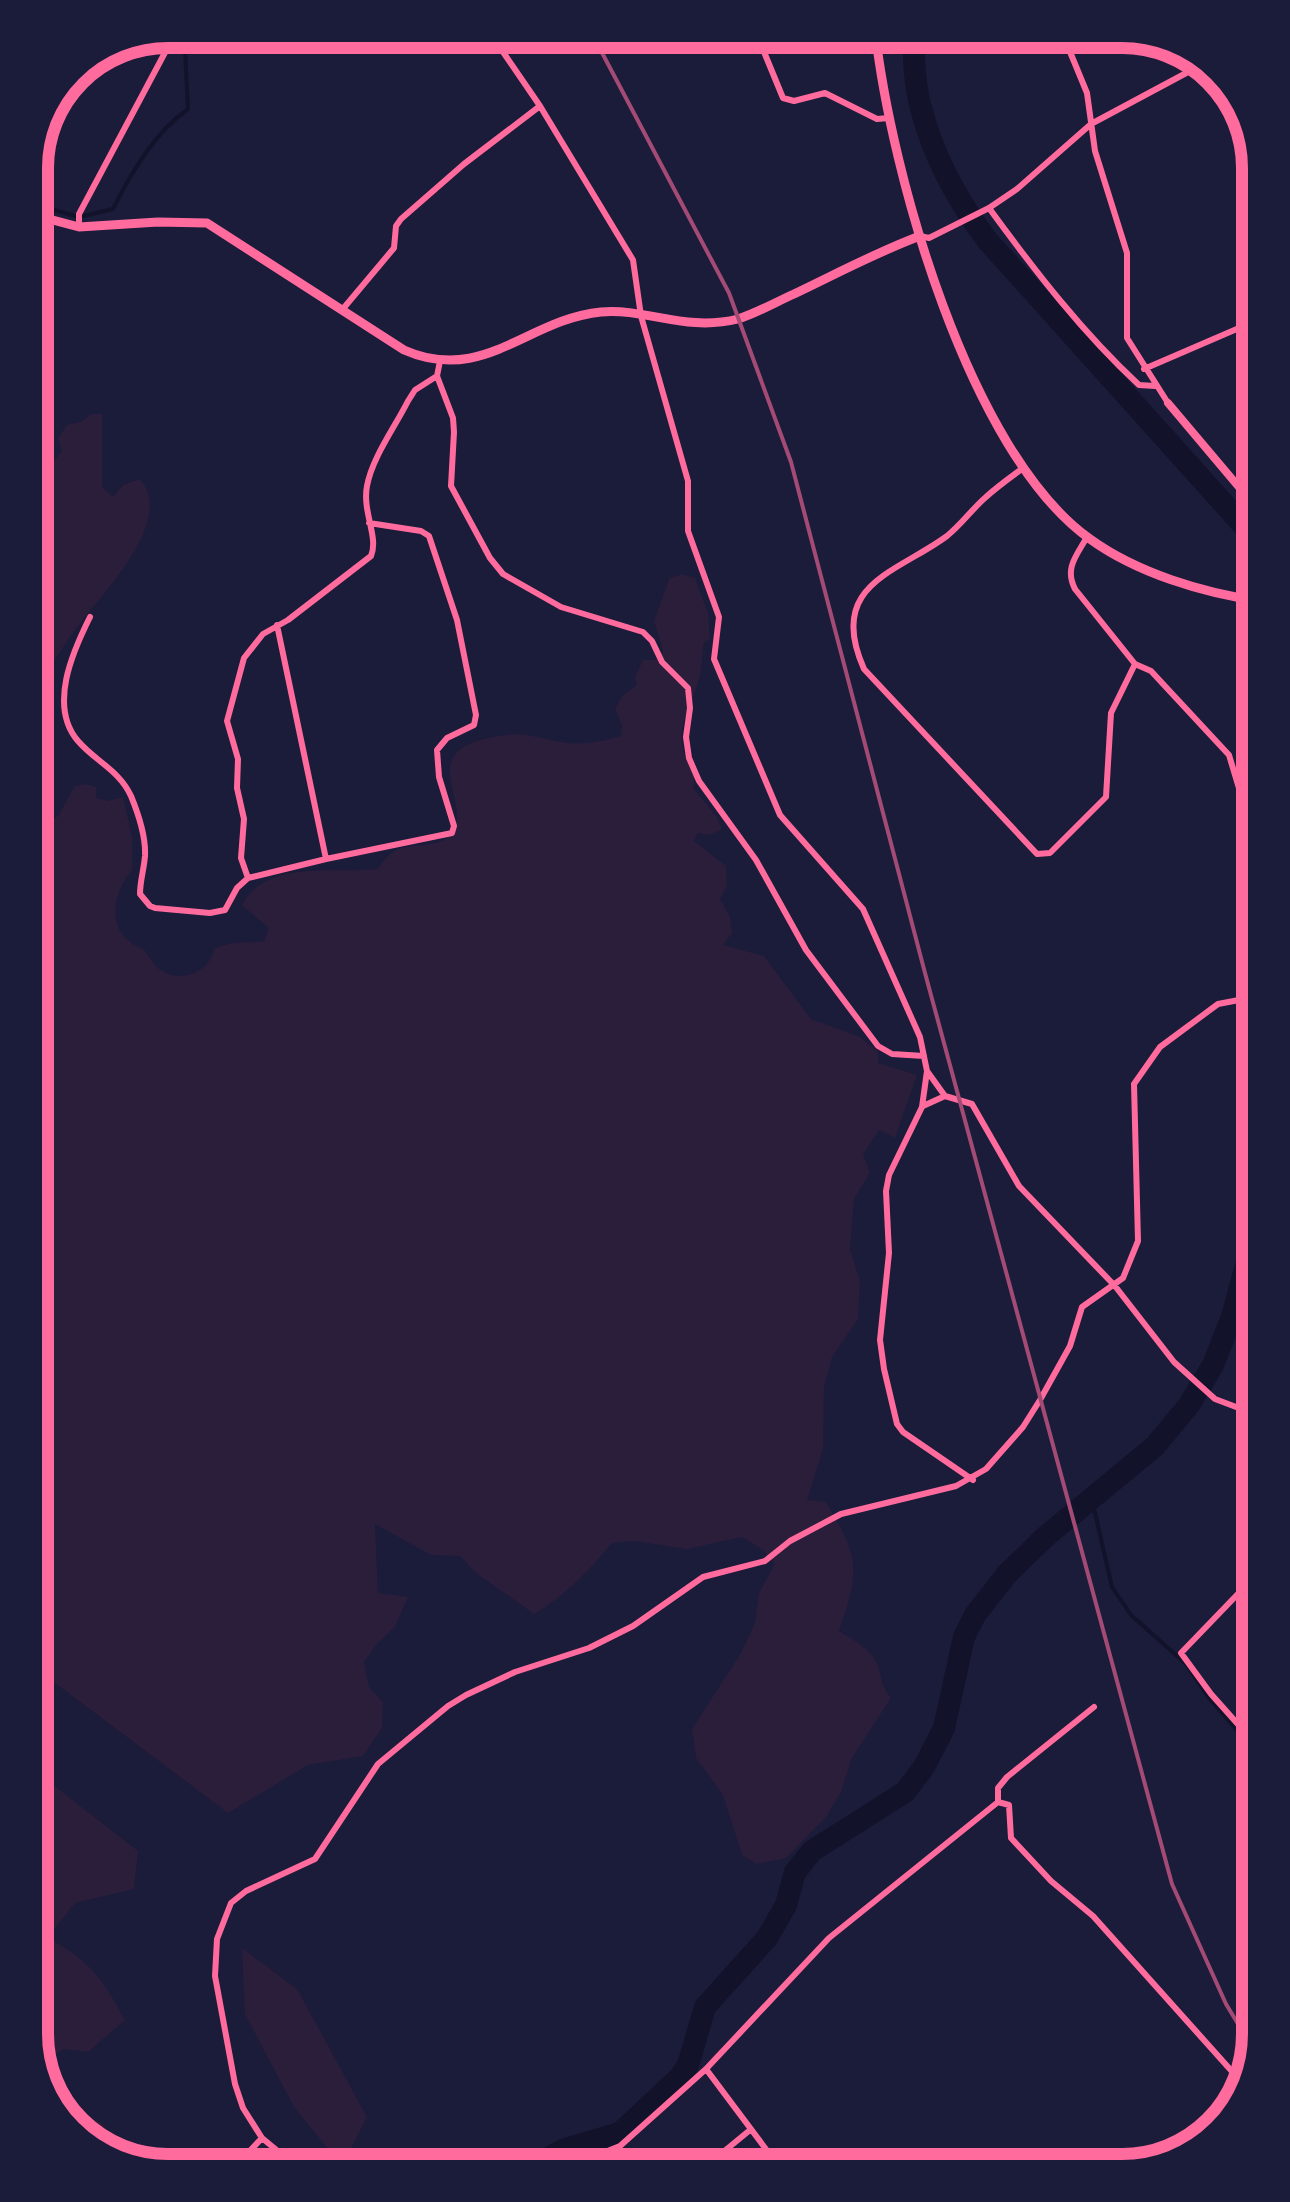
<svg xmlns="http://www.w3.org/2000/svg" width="1290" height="2202" font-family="'IBM Plex Serif',serif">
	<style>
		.green { fill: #2a1e3b }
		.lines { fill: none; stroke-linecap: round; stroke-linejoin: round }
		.stream { stroke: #12122b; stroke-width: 4 }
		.river { stroke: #12122b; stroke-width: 22 }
		.minor { stroke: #ff6b9d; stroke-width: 6 }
		.tertiary { stroke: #ff6b9d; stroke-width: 8 }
		.secondary { stroke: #ff6b9d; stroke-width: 9 }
		.rail { stroke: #a44b75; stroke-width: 4 }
		.rim { fill: none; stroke: #ff6b9d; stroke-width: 12 }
	</style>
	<rect width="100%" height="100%" fill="#1b1b3a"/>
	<path class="green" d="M92 414H102V487L113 497 123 485 140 479C176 519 103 593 79 625 69 637 61 651 52 664L30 647V472H45L62 451 58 438 67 425 80 422Z
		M682 574 695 578 708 613 710 639 704 642C702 655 702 670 698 683 685 722 670 735 695 775L693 788 717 817 722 829 710 835 698 833 694 841 726 866 727 886 720 899 730 917 732 933 723 945 764 956 811 1019 860 1037 878 1052V1063L917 1075 895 1138 879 1130 863 1154 870 1173 854 1199 850 1250 860 1281 858 1319 832 1357 824 1388 823 1449 807 1500 826 1502C860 1559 860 1569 839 1631 853 1640 872 1649 878 1666 883 1681 880 1683 891 1698L852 1758 841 1792 826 1817 786 1858 757 1864 742 1855 723 1795 696 1758 692 1729 741 1653 755 1623 759 1593 775 1564 763 1550 742 1537 687 1549 634 1541 612 1543C589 1571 565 1596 534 1614L476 1573 460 1556 431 1555 375 1524 378 1593 408 1597 395 1627 377 1644 364 1662 369 1687 383 1702 382 1728 363 1756 308 1765 228 1813 55 1683 30 1715V835L58 816 75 786 86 784 96 787V798L108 801 123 797 132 837V870C116 889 106 922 129 941 133 945 139 946 143 949 149 954 152 963 158 968 179 985 209 973 214 949 233 940 244 944 264 941L269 928 242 905C265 859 334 874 377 869 382 864 387 855 393 852 409 841 438 850 451 834 476 801 408 750 499 736 530 731 539 739 567 743 585 745 603 741 621 736L622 725 615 709 622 696 637 685 635 677 643 660H655L663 651 654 621 669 579Z
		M30 1767 138 1851 134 1889 75 1903 52 1932 55 1942C95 1965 103 1981 125 2020L88 2052 64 2049 37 2066 30 2035Z
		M242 1948 297 1989 367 2117 342 2166 294 2107 245 2014Z
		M74 2112 102 2123 116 2140 154 2155 150 2169 90 2149 62 2116Z"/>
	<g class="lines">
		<path class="stream" d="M30 203 79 217 113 209C131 173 155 132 188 109L184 30
			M1092 1500 1112 1587 1131 1615 1186 1664 1209 1698 1260 1757"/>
		<path class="river" d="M913 30C914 55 914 84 921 108 933 156 958 201 987 240L1260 544
			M523 2172 565 2149 620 2133 680 2077 688 2065 705 2007 767 1938 786 1905 795 1872 812 1851 905 1792 924 1767 944 1728 964 1637 975 1615 1007 1574 1045 1537 1155 1446 1189 1405 1213 1365 1232 1317 1260 1213"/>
		<path class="minor" d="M488 30 540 106 633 260 641 316 688 481V531L719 617 714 659 780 815 863 909 920 1037 927 1071 945 1096 972 1104 1019 1186 1115 1286 1174 1362 1215 1399 1260 1416
			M755 30 783 98 794 101 825 93 877 119 889 118
			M1061 30 1087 93 1095 151 1127 253V338L1168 403
			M1165 41 1241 123 1256 149
			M989 208C1035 271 1082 332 1139 385L1155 386
			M79 227V214L177 30
			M920 236 929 238 989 208 1017 189 1091 124 1190 71
			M342 310 394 248 396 226 401 219 464 164 540 106
			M440 361 437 376 453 418 454 432 451 486 490 558 503 574 561 607 643 632 652 641 662 662 688 688 690 708 686 737 689 758 699 781 756 860 806 950 878 1046 892 1054 924 1056
			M1144 369 1260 319
			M1023 468C1011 477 998 486 986 497 972 509 962 524 947 536 897 573 826 584 864 669L1037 854 1050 853 1106 797 1111 713 1135 664
			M1087 537C1077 555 1064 568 1075 589L1135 664 1151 671 1229 755 1260 858
			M90 617C73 651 48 706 78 741 95 761 119 770 131 796 138 813 146 837 145 856 144 869 140 881 140 894L150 906 155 908 210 913 225 910 237 888 248 878 241 858 244 819 237 788 238 759 227 721 244 658 263 634 288 620 371 556C379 537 362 512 367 486 372 458 395 427 408 401L415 390 437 376
			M277 625 326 859 452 833 454 826 439 777 437 750 447 738 474 725 476 715 457 620 429 536 421 531 369 523
			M248 878 326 859
			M927 1071 922 1107 889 1175 886 1191 889 1253 880 1340 884 1369 897 1424 903 1432 973 1480
			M923 1106 945 1096
			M1252 1414 1260 1431
			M1260 1749 1211 1694 1181 1653 1260 1571
			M998 1802 1009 1805 1011 1838 1051 1881 1093 1916 1245 2086
			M706 2069 783 2172
			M230 2172 262 2138
			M303 2172 262 2138 243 2108 235 2084 215 1976 217 1939 231 1903 246 1891 315 1859 378 1764 448 1706 466 1695 515 1672 589 1648 633 1626 703 1577 765 1561 790 1541 841 1514 956 1486 986 1469 1023 1427 1040 1400 1070 1346 1082 1307 1123 1278 1138 1241 1134 1084 1160 1047 1218 1004 1260 996
			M548 2172 571 2159 600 2154 620 2146 706 2069 829 1938 998 1802V1788L1007 1777 1094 1707
			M699 2172 750 2130"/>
		<path class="tertiary" d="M1168 403 1260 512"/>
		<path class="secondary" d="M875 30C891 173 969 453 1090 539 1137 573 1203 593 1260 601
			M30 214 79 227 158 222 207 223 404 350C483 385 528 319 601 312 647 308 685 332 738 319 757 313 776 302 794 294 836 274 877 252 920 236"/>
		<path class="rail" d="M590 30 729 293 791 462 925 973 1172 1884 1226 2004 1255 2052"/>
	</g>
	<path d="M0 0H1290V2202H0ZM168 48H1122A120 120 0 0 1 1242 168V2034A120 120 0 0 1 1122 2154H168A120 120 0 0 1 48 2034V168A120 120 0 0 1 168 48Z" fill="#1b1b3a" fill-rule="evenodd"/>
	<path class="rim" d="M168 48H1122A120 120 0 0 1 1242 168V2034A120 120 0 0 1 1122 2154H168A120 120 0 0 1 48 2034V168A120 120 0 0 1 168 48Z"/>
</svg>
